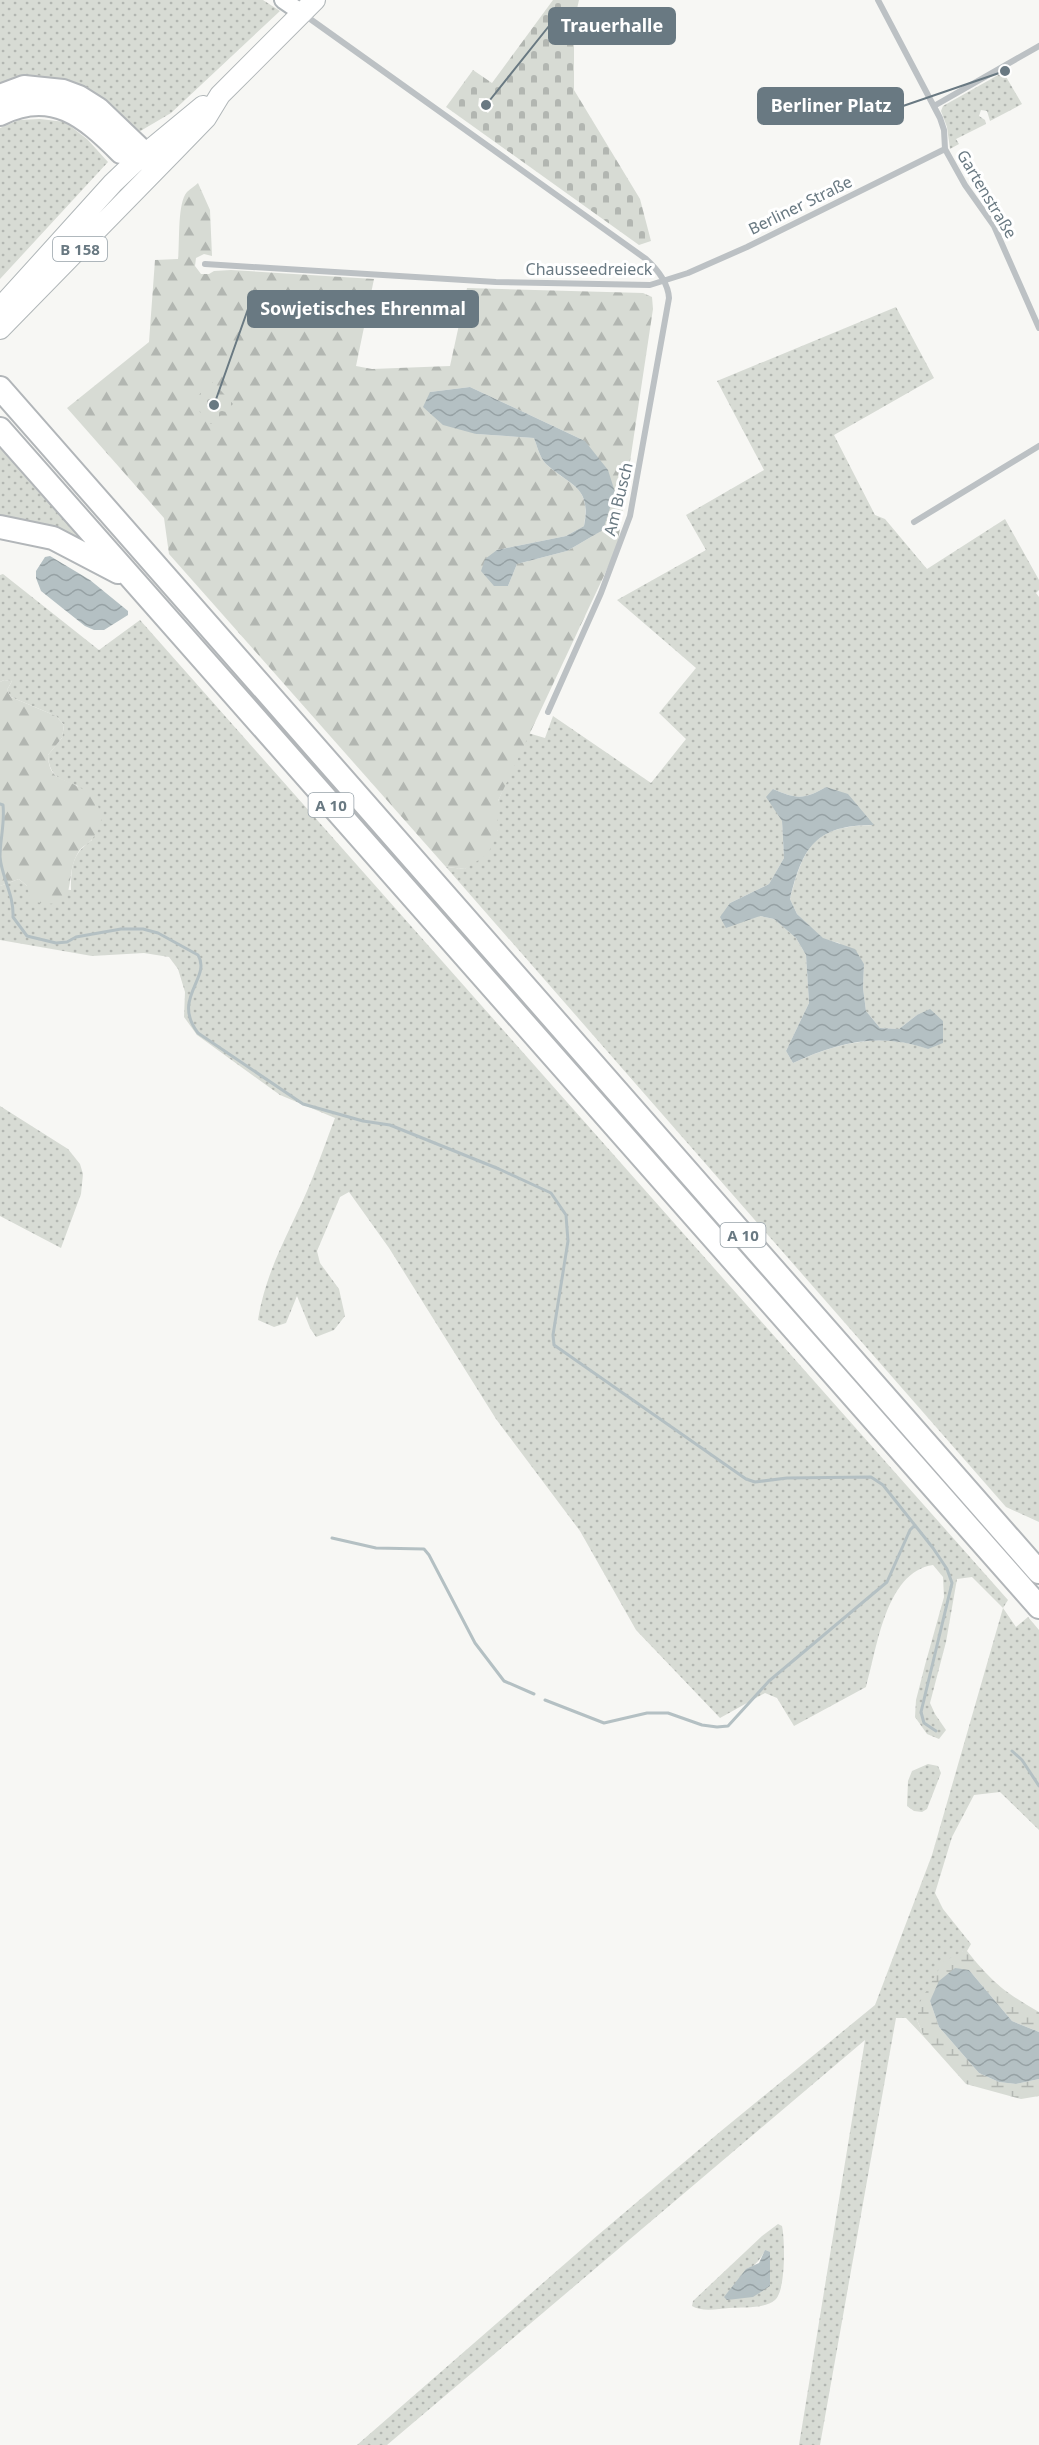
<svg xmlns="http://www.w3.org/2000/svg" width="1039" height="2445" font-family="'Noto Sans',sans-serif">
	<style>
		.green { fill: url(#green-dots); fill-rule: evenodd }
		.forest { fill: url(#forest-firs); fill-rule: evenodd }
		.wetland { fill: url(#wetland-marsh) }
		.cemetery { fill: url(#cemetery-stones); fill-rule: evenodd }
		.water { fill: url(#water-waves) }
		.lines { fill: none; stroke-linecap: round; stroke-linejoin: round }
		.stream { stroke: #b4c0c3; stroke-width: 3 }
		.secondary-casing { stroke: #afb5b9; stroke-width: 20 }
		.primary-casing { stroke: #b0b6b8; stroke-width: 22 }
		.motorway-casing { stroke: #b2b6b9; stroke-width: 26 }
		.minor { stroke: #bcc1c4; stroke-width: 6 }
		.secondary { stroke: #fff; stroke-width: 16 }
		.primary { stroke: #fff; stroke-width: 20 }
		.motorway { stroke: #fff; stroke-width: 22 }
		.labels { text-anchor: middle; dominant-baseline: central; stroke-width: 6; stroke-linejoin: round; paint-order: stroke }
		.shield { fill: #fff; stroke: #96a1a8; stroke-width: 1.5 }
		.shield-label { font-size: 15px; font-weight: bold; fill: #697982 }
		.street-label { font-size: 16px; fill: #697982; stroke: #fff }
		.leader { fill: none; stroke: #697982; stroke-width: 2 }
		.callout-dot { fill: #697982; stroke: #fff; stroke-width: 2 }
		.callout { fill: #697982; stroke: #697982; stroke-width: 2 }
		.callout-label { font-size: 18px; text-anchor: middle; font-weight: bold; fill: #fff }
	</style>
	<defs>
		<pattern id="green-dots" width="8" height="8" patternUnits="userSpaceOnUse" patternTransform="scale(1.5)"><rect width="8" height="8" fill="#d7dbd4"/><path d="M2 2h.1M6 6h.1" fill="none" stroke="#b2b6b1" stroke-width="1.8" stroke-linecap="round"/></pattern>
		<pattern id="forest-firs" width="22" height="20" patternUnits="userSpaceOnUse" patternTransform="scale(1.5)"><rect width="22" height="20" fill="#d7dbd4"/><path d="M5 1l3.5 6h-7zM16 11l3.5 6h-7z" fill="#b2b6b1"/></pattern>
		<pattern id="wetland-marsh" width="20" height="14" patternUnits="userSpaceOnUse" patternTransform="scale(1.5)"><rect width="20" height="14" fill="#d7dbd4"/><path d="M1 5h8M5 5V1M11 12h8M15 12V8" fill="none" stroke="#b2b6b1"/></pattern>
		<pattern id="cemetery-stones" width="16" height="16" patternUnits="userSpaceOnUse" patternTransform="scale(1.5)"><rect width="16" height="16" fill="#d7dbd4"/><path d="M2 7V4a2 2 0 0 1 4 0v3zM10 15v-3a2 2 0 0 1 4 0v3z" fill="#b2b6b1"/></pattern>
		<pattern id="water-waves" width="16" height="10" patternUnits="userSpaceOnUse" patternTransform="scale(1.5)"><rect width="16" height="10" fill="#b4c0c3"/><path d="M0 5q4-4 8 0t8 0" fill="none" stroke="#96a1a4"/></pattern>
	</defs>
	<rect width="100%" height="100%" fill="#f7f7f4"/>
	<path class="green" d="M0 0H263L280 11 171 113 137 133C100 100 51 58 0 83Z
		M1000 74 1005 75 1022 104 990 121 987 111 981 110 979 116 985 120 986 124 956 139 959 144 950 149 947 127 941 111 943 106Z
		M40 119 65 122 87 139 108 162 0 279V128L19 120Z
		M896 307 934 378 834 435 875 515 885 519 927 569 1005 519 1039 580V590L1036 593 1039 597V1522L1006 1507 446 867 465 869 498 830V801L528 733 545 738 553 716 651 783 686 739 659 713 696 668 617 600 706 550 686 515 764 470 717 381ZM826 787 873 825C814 826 804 846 790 899L797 914 823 939 839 943 864 964 863 988 866 1011 880 1028 899 1029 917 1015 928 1049C880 1032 838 1043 793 1063L786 1051 809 1003 806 955 796 938 774 919 760 916 730 903 769 884 784 858 782 821 773 789C796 799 804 800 826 787Z
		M0 445 97 555 0 523Z
		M3 574 99 650 140 620 1008 1600 1003 1608 1016 1627 1028 1617 1039 1630V1830L1000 1792 974 1795 952 1837 935 1893 943 1909 971 1944 967 1951H963L917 2020 924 2037 906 2018H896L820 2445H799L865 2040 387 2445H357L598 2235 721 2131 875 2005 932 1855 1003 1608 972 1577 957 1579 946 1642 930 1703 935 1714 946 1730 939 1739 927 1734 915 1717 916 1700 925 1665 944 1597 943 1577 933 1565C885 1572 877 1650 866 1687L794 1726 777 1698 765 1693 720 1718 636 1630 580 1531 496 1419 389 1248 349 1192 340 1197 317 1251 320 1263 339 1289 345 1316 334 1330 316 1337 310 1328 297 1296 286 1323 274 1327 258 1320C267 1265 292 1229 312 1179 320 1159 327 1139 335 1118L280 1095 197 1035 184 1017 185 992 178 969 169 957 144 953 92 956 0 940V886L19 879 27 886 71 890C71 866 72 854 92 840L78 786C60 780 49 776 48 755L62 738 64 725 56 716 11 697 7 690 12 681 4 680 0 682V575Z
		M0 1106 68 1149 80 1164 83 1174 81 1194 61 1248 0 1216Z
		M928 1764 938 1766 941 1773 927 1809 922 1812 914 1811 907 1806 908 1781 912 1771Z
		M778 2224 782 2226C785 2239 786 2291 775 2300 765 2309 742 2307 729 2308 718 2309 701 2312 692 2306L693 2301 762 2236ZM765 2250 753 2297 737 2282C747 2268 758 2266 765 2250Z"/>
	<path class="forest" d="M198 183 210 210 212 256 204 254 196 258 195 266 201 274H209L214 271 231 270 374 279 356 366 372 369 450 366 467 288 643 293 652 297 653 309 617 548 498 801V830L488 854 465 869 446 867 169 554 164 518 67 408 149 342 155 260 178 259C180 243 177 203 187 192 190 189 195 186 198 183ZM470 387 585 441 603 530 567 551 517 564 508 586 497 550 566 536 584 526C591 485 571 487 546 464 540 458 537 446 534 438L476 434 430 392Z
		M4 680 12 681 7 690 11 697 56 716 64 725 62 738 48 755C49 780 61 777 79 787 85 790 90 794 96 798L102 821C99 827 97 833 93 838 89 844 82 846 79 851 61 879 84 914 31 901L27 886 19 879 0 886V682Z"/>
	<path class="wetland" d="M963 1951H967C992 1982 1004 1992 1039 2012V2032L1012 2021 969 1970 939 1981 930 2001 939 2027 979 2073 999 2082 1016 2084 1039 2079V2096L1021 2099 966 2084 924 2037 917 2020 920 2002 943 1962Z"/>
	<path class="cemetery" d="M553 0H579L574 22V90L640 199 651 241 639 245 446 107 473 70 492 83ZM479 98H483L494 105 488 113 478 106Z
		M213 382 233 404 211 424 191 402Z"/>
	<path class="water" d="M470 387 585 441 608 470 615 492 603 530 567 551 517 564 508 586H494L481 571 485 559 497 550 566 536 584 526C592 486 570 486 546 464 540 458 537 446 534 438L476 434 443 425 423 407 430 392Z
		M50 556 90 580 128 611V615L104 630H94L85 626 41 591 36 578V571L45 557Z
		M826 787 848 794 874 825C816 825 803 846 790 899L797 914 823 938 855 949 864 964 863 988 866 1011 880 1028 899 1029 917 1015 930 1009 943 1021V1043L928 1049C880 1032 838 1042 793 1063L786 1051 809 1003 806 955 796 938 774 919 760 916 726 928 720 917 730 903 769 884 784 858 782 821 766 797 773 789C796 799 804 800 826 787Z
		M955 1968 969 1970 1012 2021 1039 2032V2079L1016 2084 999 2082 979 2073 939 2027 930 2001 939 1981Z
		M765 2250 770 2252V2286L753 2297 727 2300 724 2297 746 2269 759 2263Z"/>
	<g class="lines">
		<path class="stream" d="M0 804 3 805C5 823 0 840 0 857 2 879 14 894 13 917L27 936 56 943 67 942 76 937 121 929H143L158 933 198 955C212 978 171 998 198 1033L303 1104 363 1121 390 1125 499 1169 551 1193 566 1215 568 1241 553 1335 554 1345 746 1479 755 1482 787 1478 871 1477 883 1485 933 1548 947 1569 952 1583 921 1712 924 1723 936 1731
			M332 1538 376 1548 424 1549 429 1555 475 1643 504 1681 534 1694
			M545 1700 604 1723 647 1713H668L702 1725 717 1727 728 1726 769 1681 887 1582 910 1530 915 1525
			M1012 1751 1022 1760 1039 1786"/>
		<g class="secondary-casing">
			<path id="secondary" d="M283 0 302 13"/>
		</g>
		<g class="primary-casing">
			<path id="primary" d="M0 308 113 183 134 163 203 106
				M0 329 175 150 206 118 220 95 315 0"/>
		</g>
		<g class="motorway-casing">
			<path id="motorway" d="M0 96 24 87 63 91 79 97 98 109 145 154
				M0 114C52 88 85 116 121 152
				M0 388 1039 1572
				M0 429 1039 1607
				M0 527 53 538 118 572"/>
		</g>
		<path class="minor" d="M878 0 940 118 944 130 945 149 965 185 994 226 1039 328
			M306 16 646 259C657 269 668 282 669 298L630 516 601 593 548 712
			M934 106 1039 46
			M205 264 496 282 650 285 688 273 747 247 945 149
			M914 522 1039 446"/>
		<use href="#secondary" class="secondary"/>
		<use href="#primary" class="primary"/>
		<use href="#motorway" class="motorway"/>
	</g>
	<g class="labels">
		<g class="shield">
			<rect x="53" y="237" width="54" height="24" rx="4.5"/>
			<rect x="308.5" y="793" width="45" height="24" rx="4.5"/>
			<rect x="720.5" y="1223" width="45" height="24" rx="4.5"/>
		</g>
		<g class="shield-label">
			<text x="80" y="249">B 158</text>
			<text x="331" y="805">A 10</text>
			<text x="743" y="1235">A 10</text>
		</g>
		<g class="street-label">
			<text transform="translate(987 194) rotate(59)">Gartenstraße</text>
			<text transform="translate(800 205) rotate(-26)">Berliner Straße</text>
			<text x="589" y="269">Chausseedreieck</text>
			<text transform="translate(618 499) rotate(-76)">Am Busch</text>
		</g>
	</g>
	<path class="leader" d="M486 105L549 26M1005 71L903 106M214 405L248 309"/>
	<g class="callout-dot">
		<circle cx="486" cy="105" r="6"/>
		<circle cx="1005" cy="71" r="6"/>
		<circle cx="214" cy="405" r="6"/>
	</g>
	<g class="callout">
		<rect x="549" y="8" width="126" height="36" rx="6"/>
		<rect x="758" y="88" width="145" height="36" rx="6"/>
		<rect x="248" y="291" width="230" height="36" rx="6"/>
	</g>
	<g class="callout-label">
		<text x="612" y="32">Trauerhalle</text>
		<text x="831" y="112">Berliner Platz</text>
		<text x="363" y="315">Sowjetisches Ehrenmal</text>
	</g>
</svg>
